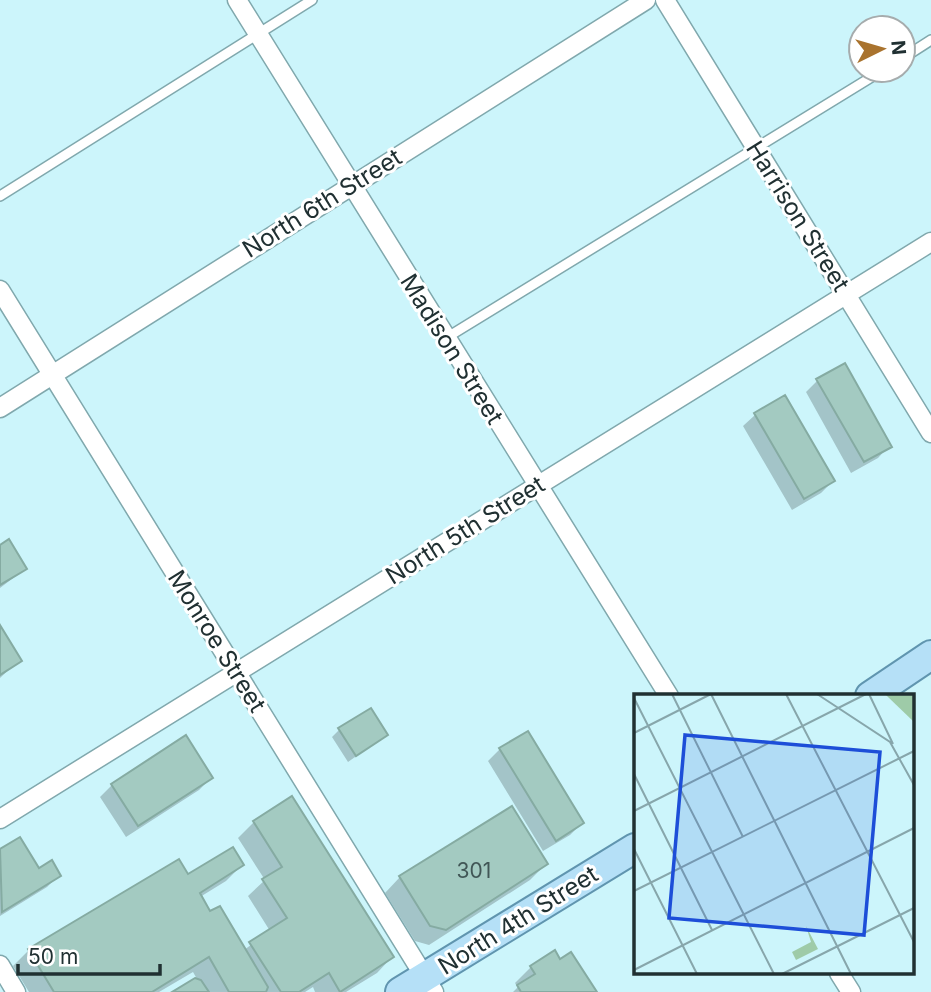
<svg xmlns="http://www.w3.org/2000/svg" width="931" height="992" font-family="Inter,sans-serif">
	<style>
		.shadow { fill: #0003 }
		.building { fill: #a3cac1; stroke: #85aba2; stroke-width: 2 }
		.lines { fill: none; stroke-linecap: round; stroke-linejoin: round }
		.lane-casing { stroke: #80a8ad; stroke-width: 12 }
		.street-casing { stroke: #80a8ad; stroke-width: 21 }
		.primary-casing { stroke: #6095af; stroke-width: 32 }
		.lane { stroke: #fff; stroke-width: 9 }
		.street { stroke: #fff; stroke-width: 18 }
		.primary { stroke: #b5e0f7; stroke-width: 28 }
		.labels { text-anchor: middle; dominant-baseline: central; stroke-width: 6; stroke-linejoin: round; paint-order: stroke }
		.number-label { font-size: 21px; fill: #415656 }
		.street-label { font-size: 24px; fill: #203032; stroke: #fff }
		.inset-road { fill: none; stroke: #87a6ab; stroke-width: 2 }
		.view { fill: #1d4ed8; fill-opacity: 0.15; stroke: #1d4ed8; stroke-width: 3.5 }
		.inset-edge { fill: none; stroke: #203032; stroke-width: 3.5 }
	</style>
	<rect width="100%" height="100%" fill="#ccf5fb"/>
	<path class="shadow" d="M817 381 889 446 878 458 851 473 806 392Z
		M755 415 833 481 821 493 792 510 743 426Z
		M0 547 25 569 0 588Z
		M0 629 19 660 0 678Z
		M339 730 386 735 348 762 332 737Z
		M500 749 582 823 570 835 543 851 488 761Z
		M211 778 199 790 126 837 100 797 112 785Z
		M254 822 392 957 377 973 346 992H315L313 987 305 992H176L197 979 193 972 159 992H29L13 966 29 950 188 876 242 865 226 881 200 897 209 913 244 950 270 931 248 896 265 880 238 838Z
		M19 839 39 870 59 875 47 887 0 916V851Z
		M546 864 530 880 429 945 415 941 385 893 400 877Z
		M560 961 595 992H513L518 987 515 983 531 967Z"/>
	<path class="building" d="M845 363 892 447 864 462 816 379Z
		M785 395 835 481 804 499 754 413Z
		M9 539 27 569 0 585V545Z
		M0 625 22 661 0 675Z
		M371 708 388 735 356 756 338 728Z
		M528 731 584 823 556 841 499 748Z
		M186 735 213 778 138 826 111 784Z
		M292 796 394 957 340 992 329 973 299 992H281L249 942 287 918 262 879 282 867 253 821Z
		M512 806 548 864 446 930 430 926 399 876Z
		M20 837 39 868 52 860 61 876 2 912 0 849Z
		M233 847 244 865 200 893 210 911 220 906 268 987 266 992H229L209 957 152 992H54L28 949 179 859 188 874Z
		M555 950 560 959 571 952 597 992H521L517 985 535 974 530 966Z
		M195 978 201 980 209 992H172Z"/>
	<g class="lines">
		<g class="lane-casing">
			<path id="lane" d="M903 58 931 40
				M0 196 312 0
				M446 338 883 70"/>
		</g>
		<g class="street-casing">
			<path id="street" d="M237 0 669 696
				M665 0 931 433
				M0 290 434 992
				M0 408 646 0
				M0 819 931 242
				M0 965 16 992
				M839 973 851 992"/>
		</g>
		<g class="primary-casing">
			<path id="primary" d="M870 696 931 655
				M400 992 635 848"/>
		</g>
		<use href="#lane" class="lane"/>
		<use href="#street" class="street"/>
		<use href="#primary" class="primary"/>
	</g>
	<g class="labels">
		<g class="number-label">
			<text x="474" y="870">301</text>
		</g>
		<g class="street-label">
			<text transform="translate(322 203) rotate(-32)">North 6th Street</text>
			<text transform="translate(798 216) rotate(58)">Harrison Street</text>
			<text transform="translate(452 349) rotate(58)">Madison Street</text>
			<text transform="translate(465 530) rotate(-32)">North 5th Street</text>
			<text transform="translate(217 641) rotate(58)">Monroe Street</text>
			<text transform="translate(518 920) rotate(-32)">North 4th Street</text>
		</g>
	</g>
	<g transform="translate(634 694)">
		<rect width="280" height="280" fill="#ccf5fb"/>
		<path d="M172 232 184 255 162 266 158 258 177 248Z" fill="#9ecba8"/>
		<path d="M251 0H280V28L254 3Z" fill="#9ecba8"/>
		<path class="inset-road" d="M38 0 109 143M77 0 217 280M152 0 280 248M183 0 256 48 280 91M235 0 259 50M0 4 140 280M0 39 77 0M0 80 78 236M0 117 232 0M0 155 63 280M0 197 280 57M0 276 280 134M148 280 280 214"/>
		<path class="view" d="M51 41 246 58 230 241 35 224Z"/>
		<rect width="280" height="280" class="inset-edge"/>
	</g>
	<g transform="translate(882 49) rotate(85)"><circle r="33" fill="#ffffff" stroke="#a6acad" stroke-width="2"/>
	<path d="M0-5L12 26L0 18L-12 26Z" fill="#a9732e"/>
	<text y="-10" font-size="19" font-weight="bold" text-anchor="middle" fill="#203032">N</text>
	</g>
	<path d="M18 964v10h142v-10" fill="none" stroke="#203032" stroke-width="3.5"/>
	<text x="28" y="964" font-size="21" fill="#203032" stroke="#ffffff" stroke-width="5" paint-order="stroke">50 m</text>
</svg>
